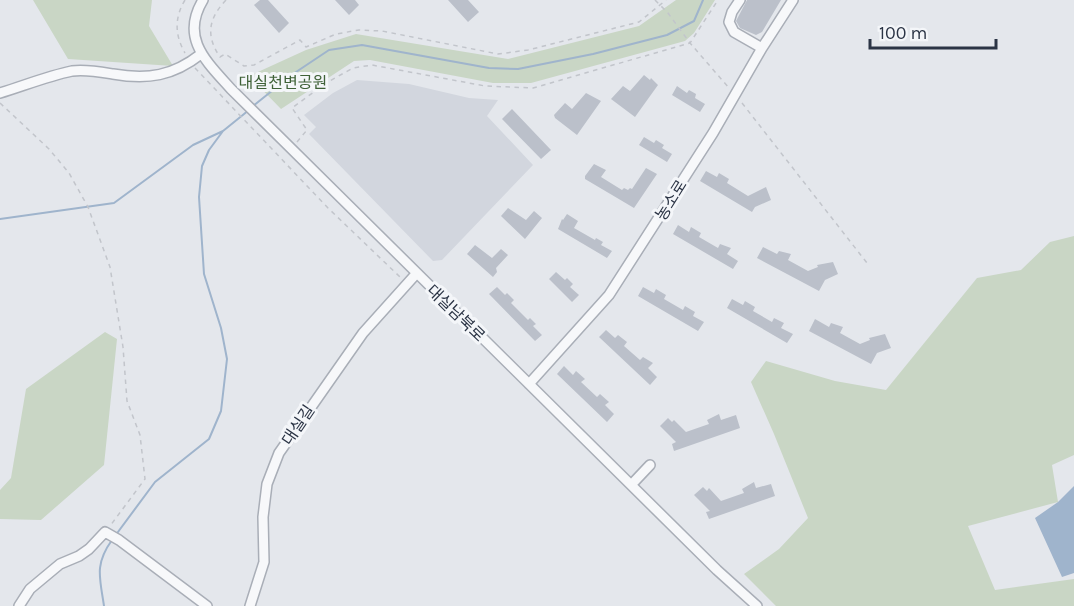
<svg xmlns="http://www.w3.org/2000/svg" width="1074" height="606" font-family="Karla,'Noto Sans KR',sans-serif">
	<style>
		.built { fill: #d2d6de }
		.green { fill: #c9d6c5 }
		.water { fill: #9fb4cc }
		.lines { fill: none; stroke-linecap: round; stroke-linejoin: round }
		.stream { stroke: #9fb4cc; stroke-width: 2 }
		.building { fill: #bbc0ca }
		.minor-casing { stroke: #a9aeb7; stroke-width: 12 }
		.path { stroke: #c2c5cb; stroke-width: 1.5; stroke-dasharray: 4.5 4.5; stroke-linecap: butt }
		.minor { stroke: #f7f8fa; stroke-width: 9 }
		.labels { text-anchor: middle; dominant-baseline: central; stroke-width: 6; stroke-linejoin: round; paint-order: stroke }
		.park-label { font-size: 16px; fill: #3f6138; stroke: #f4f6f9 }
		.street-label { font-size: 16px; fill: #2b3445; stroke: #f4f6f9 }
	</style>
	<rect width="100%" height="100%" fill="#e4e7ec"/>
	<path class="built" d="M357 80 409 84 469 98 498 100 487 116 533 165 442 260 433 261 309 134 316 127 304 115 333 93Z"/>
	<path class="green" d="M33 0H152L149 26 173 66 68 59Z
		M676 0H715L694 33 685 41 531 83H493L370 60 354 61 281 109 249 76 306 50 356 34 508 59 639 26Z
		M1074 236V455L1052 465 1058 502 968 526 995 590 1074 579V606H776L744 574 779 549 808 518 774 434 751 382 766 361 835 381 886 390 977 278 1021 270 1050 242Z
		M105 332 117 339 104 465 41 520 0 519V490L11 478 26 389Z"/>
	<path class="water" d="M1074 486V573L1062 577 1035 518 1058 502Z"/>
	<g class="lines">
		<path class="stream" d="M253 106 293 74 329 50 362 45 489 68 518 69 593 54 667 35 694 21 703 0
			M0 219 114 203 193 145 223 131
			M115 536 155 482 209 439 221 411 227 359 221 328 204 274 199 197 202 166 209 150 223 131 249 110
			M104 606C100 578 94 565 112 540"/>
	</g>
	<path class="building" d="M260 0H268L289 23 279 33 254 5Z
		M335 0H355L359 5 349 15Z
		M448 0H468L479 12 468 22Z
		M747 0H781L762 32 756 35 740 28 736 21Z
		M644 75 650 80 651 78 658 85 635 117 611 99 623 86 630 91Z
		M677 86 687 93 689 90 696 94 695 98 705 104 700 112 672 95Z
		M586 93 601 101 577 135 555 118 554 115 565 103 572 109Z
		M512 109 551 150 541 159 502 119Z
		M644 137 654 143 656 140 664 145 662 148 672 154 667 162 639 145Z
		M594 164 606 170 601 177 622 190 624 188 628 190 630 188 632 189 646 168 657 174 634 208 585 179V176Z
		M706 171 717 177 719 173 729 179 727 183 748 196 766 187 771 200 755 207 752 212 700 181Z
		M508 208 526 220 534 211 542 218 525 239 501 216Z
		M567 214 578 221 574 228 595 240 596 238 603 242 601 245 612 251 607 258 558 229 562 219 563 220Z
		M678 225 689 232 691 227 701 233 699 237 718 248 720 244 731 248 727 254 738 261 733 269 673 234Z
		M475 245 492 258 501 249 508 255 496 268 497 272 493 277 467 254Z
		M763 247 777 254 779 251 791 254 788 260 808 271 818 267 817 265 833 262 838 274 825 280 819 291 757 258Z
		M556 272 565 280 567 278 573 284 570 287 579 295 572 302 549 279Z
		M497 287 505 295 507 293 514 300 511 303 528 320 530 318 536 324 533 326 542 335 535 341 489 294Z
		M643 287 654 293 656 289 666 295 664 299 683 310 685 306 695 312 693 316 704 322 698 331 638 296Z
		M732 299 743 305 745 301 755 307 753 311 772 322 774 318 784 323 781 328 793 334 787 343 727 308Z
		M815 319 829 327 831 323 843 327 840 333 860 344 870 340 869 338 885 334 891 348 877 353 871 364 809 331Z
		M606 330 615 338 618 335 627 342 624 346 640 360 643 357 653 363 648 368 657 377 650 385 599 337Z
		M564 366 573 375 576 371 585 379 581 382 597 397 600 394 609 402 605 405 614 414 607 422 557 374Z
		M719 414 721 420 736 415 740 428 674 451 672 444 676 442 660 426 668 418 672 422 674 420 686 432 709 424 707 420Z
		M754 482 756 488 771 484 775 496 709 519 706 512 710 511 694 495 703 487 707 491 709 488 721 501 744 493 742 489Z"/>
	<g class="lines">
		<g class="minor-casing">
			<path id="minor" d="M203 0C180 38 206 61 231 89L717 570 757 606
				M740 0 732 12 729 22 734 32 762 48
				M0 93C23 86 48 76 72 71 85 69 101 72 113 74 148 80 173 76 201 54
				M529 384 609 295 713 133 762 48 793 0
				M632 484 650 465
				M19 606 30 589 60 564 79 556 89 549 105 532 119 540 207 606
				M250 606 264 562 263 517 267 484 279 453 363 333 416 274"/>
		</g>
		<path class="path" d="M185 0C174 18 175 36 185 53
			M226 0C209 18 205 35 220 57L225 54 244 66 254 65 300 40 306 47 336 34 359 30 382 31 498 54 528 50 639 22 666 0
			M655 0 668 13 690 43 729 88
			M195 68 328 208 400 277
			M0 103 49 149 69 173 88 207 110 267 123 347 127 401 140 435 145 479 110 526
			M742 103 867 263
			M297 142 307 130 292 108 326 83 353 68 372 65 485 86 533 88 690 43 718 0"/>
		<use href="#minor" class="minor"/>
	</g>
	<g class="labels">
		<g class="park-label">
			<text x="283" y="82">대실천변공원</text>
		</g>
		<g class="street-label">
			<text transform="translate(671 200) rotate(-58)">농소로</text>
			<text transform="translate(456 313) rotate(44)">대실남북로</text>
			<text transform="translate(298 425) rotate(-56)">대실길</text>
		</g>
	</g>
	<path d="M870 39v9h126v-9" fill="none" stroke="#2b3445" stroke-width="3"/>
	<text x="879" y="39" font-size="18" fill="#2b3445" stroke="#f4f6f9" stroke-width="4.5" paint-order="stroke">100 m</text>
</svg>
